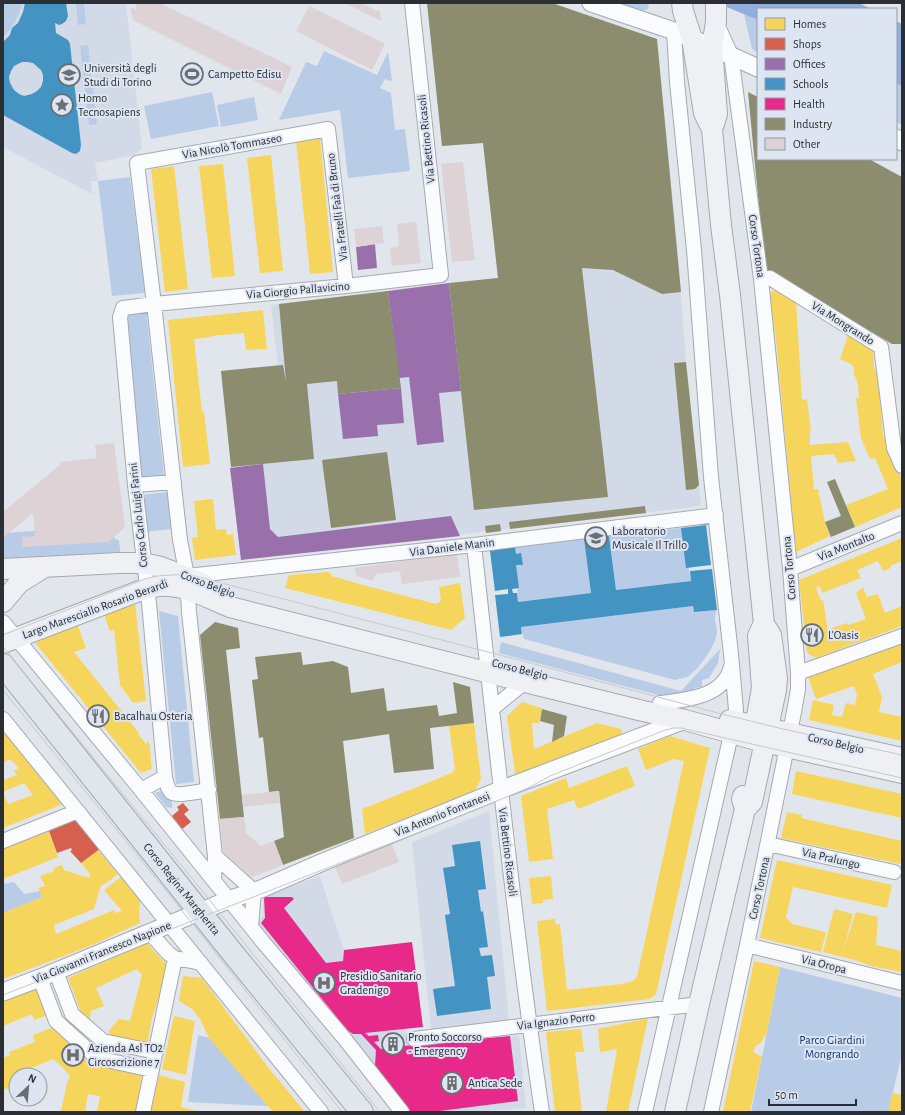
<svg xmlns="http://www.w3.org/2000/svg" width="905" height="1115" font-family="'Alegreya Sans',sans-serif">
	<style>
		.built { fill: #d2dae7 }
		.green { fill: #b9cce7 }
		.water { fill: #90afdd }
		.homes { fill: #f6d55c }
		.shops { fill: #d6604d }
		.offices { fill: #9970ab }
		.schools { fill: #4393c3; fill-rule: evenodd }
		.health { fill: #e7298a }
		.industry { fill: #8c8c6e }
		.building { fill: #ddd2d5 }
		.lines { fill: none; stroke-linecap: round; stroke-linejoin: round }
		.minor-casing { stroke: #a6a9ae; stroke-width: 16 }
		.tertiary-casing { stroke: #a6a9ae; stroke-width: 19 }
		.secondary-casing { stroke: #a6a9ae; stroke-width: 22 }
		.primary-casing { stroke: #9da6b3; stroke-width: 24 }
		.minor { stroke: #fafbfc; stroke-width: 14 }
		.tertiary { stroke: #fafbfc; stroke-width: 17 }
		.secondary { stroke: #eef0f4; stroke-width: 20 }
		.primary { stroke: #e1e6ed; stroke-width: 22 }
		.tram { stroke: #c8c8ca; stroke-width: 1 }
		.labels { text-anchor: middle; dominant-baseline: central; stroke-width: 4; stroke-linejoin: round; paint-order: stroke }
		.poi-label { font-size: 12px; fill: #2b2e32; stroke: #dce5f1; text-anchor: start }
		.street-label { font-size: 12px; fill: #2b2e32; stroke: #dce5f1 }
		.park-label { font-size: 12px; fill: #103971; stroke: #dce5f1 }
	</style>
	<rect width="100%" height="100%" fill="#e1e6ec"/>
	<path class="built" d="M3 3H126L142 148 134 155 95 163 98 181H91L92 194 3 147Z
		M427 3H552L657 39 677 244 686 362 701 506 241 560 221 371 278 365 271 305 498 278 483 143 442 146Z
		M489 811 509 1021 431 1030 412 842Z
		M320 876 344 950 343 961 370 1032 404 1029 414 1044 519 1036 526 1108 479 1112H407L255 927 263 916V897Z"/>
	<path class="green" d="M3 3H22C19 17 13 27 3 37Z
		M76 3H84L86 24 78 25Z
		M619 3H649L648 9C640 13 627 6 619 3Z
		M744 14 758 20V53L752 49Z
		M88 45 97 124 89 125 80 46Z
		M324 51 377 75 388 52 392 80 390 81 385 79 380 88 391 93 395 130 405 129 410 171 348 178 340 110 279 120 306 62 317 66Z
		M896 83 902 86V125L896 122Z
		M212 92 219 126 151 139 144 106Z
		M254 97 258 120 221 127 217 105Z
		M130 177 145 293 112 296 98 181Z
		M146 310 164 476 140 478 122 312Z
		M167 492 171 529 146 532 142 495Z
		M681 528 691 581 616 590 609 536Z
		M35 531 107 533 119 541 121 558 3 566V533Z
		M584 539 591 593 518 602 515 547Z
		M693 606 694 612 717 610C713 619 716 621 717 631 717 644 699 670 687 677 684 678 679 679 675 680L524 639 521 627Z
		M159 611 178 616 194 782 176 784Z
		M501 642 681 691 720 649 718 663 709 678 702 680V687L695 688 692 692 673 699 499 653Z
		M164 790 168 799 172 800V808L166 807 155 793Z
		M14 882 24 894 40 891 43 897 3 913V884Z
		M780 967 902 998V1055L888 1112H751Z
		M198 1035 210 1038 268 1106 188 1102Z"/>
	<path class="water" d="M717 3H859L871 9H758V20Z
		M896 21 902 24V86L896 83Z"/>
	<path class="homes" d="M320 138 333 272 310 274 296 140Z
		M271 155 283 271 260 273 247 158Z
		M223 164 235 276 212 278 199 166Z
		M174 166 188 289 165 292 151 169Z
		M777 289 796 300 802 400 807 399 811 432H810V445L848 442 856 461 838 463 834 454 811 456 814 489H818L825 522 830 536 796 552 776 340 769 293Z
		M263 310 267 349 246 350 244 333 211 336V337L194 339 202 412 204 411 210 464 183 467 168 320Z
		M848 335 873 351 874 367 878 376 883 435 902 480V507L855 527 846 505 888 489 875 458 870 459 861 438 856 398H859L858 384 854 374V368L851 364 840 359Z
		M213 499 216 530 226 529 227 535 233 534 236 555 195 560 192 538 198 537 194 501Z
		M902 538V561L890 566 891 568 883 571 878 561 857 570 861 578 822 593 820 586 816 588 821 601 823 600 828 631 832 630V628L847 623 848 625 866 619 856 593 863 587 867 597 878 594 885 613 902 606V626L816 658 807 653 799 580Z
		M329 572 332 576 363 585 436 604 441 601 439 587 460 583 465 618 451 630 285 588 289 575Z
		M135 603 146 701 133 703 120 685 114 630 110 631 104 614Z
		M77 623 86 648 74 652 139 733 138 734 146 744 149 741 152 769 141 773 33 640Z
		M902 641V662L873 674 882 697 879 712 902 717V741L809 720 813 700 834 705 832 715 842 717 846 703 855 705 857 695 854 686 816 699 808 677Z
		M522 702 542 708 539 723H532L534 749 597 723 621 729 622 735 615 739 516 780 507 716Z
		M474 723 481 779 475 791 365 834 362 809 452 773 455 769 449 726Z
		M3 731 63 804 3 828V793L8 804 33 795 24 783 3 792V780L17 775 14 771 19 768 10 759 3 763Z
		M670 736 710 748 656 994 650 999 547 1011 537 921 555 919 556 925 560 924 567 990 622 984 633 981 637 977 684 761 674 759 646 770 638 749Z
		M627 766 635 786 578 809 574 800 547 809 553 859 529 862 521 796 566 778 569 788Z
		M796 771 902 794V818L792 794Z
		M787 812 802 815 801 818 902 841V855L900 864 781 838Z
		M49 831 58 857 3 879V849Z
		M98 850 118 874 105 884 101 885 94 909 54 925 56 934 114 910 116 913 122 911 104 890 122 876 140 900 139 912 140 923 90 946 3 979V913L43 897 38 888 45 886 40 876 54 871V868L62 865 64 870 89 878 90 874 81 863Z
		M777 860 892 885 887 908 793 887 786 917 792 924 826 932 821 952 760 938Z
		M551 876 553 899 543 900V903L532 904 529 878Z
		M834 909 853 914 843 951 856 912 878 917 876 945 902 951V972L871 966 855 960 823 952Z
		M147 943 167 965 161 990 152 1018 147 1046 115 1039 108 1032 119 1019 130 1021 142 975 137 969 96 988 104 1006 91 1011 90 1019 82 1015 68 978Z
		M754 961 780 967 766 1037 764 1036 762 1042 756 1046 753 1051 758 1055 762 1056 750 1112H723Z
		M183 976 202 978 267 1066 305 1112H273L209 1038 200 1019 192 1009 179 1001Z
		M39 988 50 1014 34 1020 32 1014 3 1026V1000Z
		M174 1016 195 1021 186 1075 162 1069Z
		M648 1018 628 1112H606L617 1049 600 1052 598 1029Z
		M54 1027 57 1032 93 1067 99 1068V1065L142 1075 136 1112H97L100 1096 88 1094 85 1112H66L61 1111 67 1083 70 1076 60 1065 53 1059 12 1076 14 1086 3 1090V1058L10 1055 9 1052 35 1042 33 1035Z
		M581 1029 584 1052H575L582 1112H555L546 1032Z
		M159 1075 185 1082 181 1107 200 1112H151Z
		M892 1093 902 1095V1112H888Z"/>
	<path class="shops" d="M183 803 189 810 184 814 191 822 182 829 172 816 179 810 177 807Z
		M77 819 101 848 81 863 70 851 72 850 71 848 57 853 49 831Z"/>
	<path class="offices" d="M375 244 377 268 358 270 356 247Z
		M449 283 461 391 439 393 444 442 417 445 409 377 399 378 388 291Z
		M401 388 404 423 377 425 378 436 343 439 338 394Z
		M263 464 270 529 278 537 451 516 460 536 241 560 230 468Z"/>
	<path class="schools" d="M25 3H66L68 16 66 21 62 24 59 25 55 23 56 33 68 40 70 44 81 145 80 151 76 154 72 153 3 115V42L10 35 12 28 18 23 23 12ZM22 62H27L33 63 41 70 43 75V81L41 87 37 91 32 94 24 96 19 94 14 90 10 83 9 77 11 71 14 66Z
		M706 525 711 565 686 568 681 528Z
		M609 536 616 590 691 581 690 571 712 569 717 610 694 612 693 606 521 627 522 634 500 637 495 595 508 594V589L495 591 490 551 515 547 516 554 521 553 523 565H516L519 588 512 589 513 593H517L518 602 591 593 584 539Z
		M480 841 486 889 478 890 481 912 483 911 488 947 479 948 481 956 492 955 495 976 487 977 491 1009 437 1016 433 989 455 986 445 915 450 914 443 868 455 866 452 845Z"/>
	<path class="health" d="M264 897H292L294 899 284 908 326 963 343 961 344 950 412 942 423 1027 365 1033 369 1036 378 1035 379 1041 374 1042 381 1049H384L382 1041 403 1038 404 1046 510 1036 518 1101 432 1112H411L375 1065 376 1050 361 1034H353L347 1030 261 923 265 918Z"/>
	<path class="industry" d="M427 3H552L657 39 681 292 662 294 613 270 582 268 608 497 474 510 449 283 498 278 483 143 442 146Z
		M748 92 758 97V159H869L902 177V344H892L765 269Z
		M388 291 401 388 338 394 337 381 307 384 314 459 231 467 221 371 283 365 286 381 279 304Z
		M686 362 699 485 695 489 686 490 674 363Z
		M387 452 396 520 331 528 322 460Z
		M835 479 855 527 831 537 825 522 841 516 827 482Z
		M645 506 646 513 510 529 509 522Z
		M500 524 501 531 486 533 485 526Z
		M215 622 238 628 240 648 226 650 244 817 220 819 200 635Z
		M301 652 303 665 333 661 348 667 351 693 384 688 387 711 437 705 439 716 457 713 453 682 470 687 474 723 430 728 434 769 394 773 389 734 343 741 354 838 283 865 274 841 284 837 279 791 269 792 263 737 259 738 252 680 258 679 255 657Z
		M542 709 567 716 564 736 552 742 554 725 540 721Z"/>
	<path class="building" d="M136 3H164V5L292 67 281 94 133 20 130 7 136 10Z
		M345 3H361L380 12 381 21Z
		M309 6 385 44 372 70 296 31Z
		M463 162 475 260 452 262 441 164Z
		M416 222 421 263 392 266 390 248 397 247 399 243 397 224Z
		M382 226 384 243 356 247 354 229Z
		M114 443 125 527 109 542 22 547V537L35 536 33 513 3 538V512L60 465V462L97 458 95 445Z
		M457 554 460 577 402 584 400 571 376 574 372 581 357 576 354 568Z
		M279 791 280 803 243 807 242 795Z
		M244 817 246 833 261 846 274 841 283 865 252 877 223 852 220 819Z
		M392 844 399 862 342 884 335 867Z"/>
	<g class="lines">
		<g class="minor-casing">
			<path id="minor" d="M761 279 770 278 881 347 894 448 902 466
				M135 485 174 482
				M474 545C495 734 514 923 542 1112
				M790 569 902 523
				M187 576 474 545 716 515
				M3 622 141 790 263 942 344 1038 402 1112
				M798 673 902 636
				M660 703C686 700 725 697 731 666
				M492 709 520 686 525 682
				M3 719C110 850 216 981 321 1112
				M141 790 165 777
				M209 790C201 791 177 797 171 792 168 789 166 782 165 777L149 603 135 485 120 317 123 308 154 304 346 286 441 275 412 3
				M3 841 78 811
				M768 844 894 872
				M215 856 254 891 251 927
				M214 881 215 856 189 612 187 576 180 540 154 304 137 163 328 129 346 286
				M150 933 169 954 175 958 201 963
				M747 945 902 983
				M57 971 58 977 72 1014 103 1041 156 1052
				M40 978 56 1021 97 1058 152 1070
				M414 1039 699 1004
				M143 1112 175 958
				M645 1112 730 739 736 710 731 654 711 477 694 250 677 82 674 31
				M711 1112 747 945 794 712 798 689V673L790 569 761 279 731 55 716 22"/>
		</g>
		<g class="tertiary-casing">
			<path id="tertiary" d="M591 3 674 31 712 47 758 68
				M896 138 902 142
				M3 992 40 978 228 900 261 889 323 862 500 790 685 720"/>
		</g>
		<g class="secondary-casing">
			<path id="secondary" d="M682 3 683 11 692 39 704 113 712 129 721 225 730 295 764 624 771 635 777 678 776 690 752 802 745 809
				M714 124 717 114 712 47 716 22V3
				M3 569 119 563H143L161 567 204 584
				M3 602 19 583 43 568
				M3 643 147 588C154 587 161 585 168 586 190 587 210 599 230 607L525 682 643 711 685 720 760 741 902 773
				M730 720 902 758
				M756 722 762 688 758 636 763 625
				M675 1112 699 1004 745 809 742 799 743 796"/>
		</g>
		<g class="primary-casing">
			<path id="primary" d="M3 665 231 951 362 1112"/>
		</g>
		<use href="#minor" class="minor"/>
		<use href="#tertiary" class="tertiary"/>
		<use href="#secondary" class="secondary"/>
		<use href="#primary" class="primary"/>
		<path class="tram" d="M3 635 145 579 157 576 187 574 519 660 718 713 783 729 902 755
			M3 647 199 887 380 1112
			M3 690 172 898 342 1112
			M3 995 473 811 528 788 550 776 665 730 674 728H681L902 778"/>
	</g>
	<defs>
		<g id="stadium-ring" transform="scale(1.15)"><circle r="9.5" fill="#dce5f1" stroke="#6b6e73" stroke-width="1.5"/><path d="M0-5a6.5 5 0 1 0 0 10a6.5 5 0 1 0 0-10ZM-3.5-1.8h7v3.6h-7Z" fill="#6b6e73"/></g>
		<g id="university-ring" transform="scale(1.15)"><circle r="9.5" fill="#dce5f1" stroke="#6b6e73" stroke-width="1.5"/><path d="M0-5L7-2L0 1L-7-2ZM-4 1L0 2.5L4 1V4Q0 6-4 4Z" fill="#6b6e73"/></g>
		<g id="sight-ring" transform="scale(1.15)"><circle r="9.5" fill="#dce5f1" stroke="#6b6e73" stroke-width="1.5"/><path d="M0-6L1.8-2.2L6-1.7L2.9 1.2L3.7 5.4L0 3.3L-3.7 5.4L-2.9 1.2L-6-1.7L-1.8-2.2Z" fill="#6b6e73"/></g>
		<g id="school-ring" transform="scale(1.15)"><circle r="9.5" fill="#dce5f1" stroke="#6b6e73" stroke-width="1.5"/><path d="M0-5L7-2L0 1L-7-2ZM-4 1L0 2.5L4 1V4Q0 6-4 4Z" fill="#6b6e73"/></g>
		<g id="restaurant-ring" transform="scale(1.15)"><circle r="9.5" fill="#dce5f1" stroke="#6b6e73" stroke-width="1.5"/><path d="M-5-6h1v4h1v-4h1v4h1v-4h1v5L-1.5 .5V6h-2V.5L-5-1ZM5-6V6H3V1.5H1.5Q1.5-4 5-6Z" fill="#6b6e73"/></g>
		<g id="hospital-ring" transform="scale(1.15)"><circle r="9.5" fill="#dce5f1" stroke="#6b6e73" stroke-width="1.5"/><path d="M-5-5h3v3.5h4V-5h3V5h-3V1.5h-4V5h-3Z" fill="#6b6e73"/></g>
		<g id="building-ring" transform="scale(1.15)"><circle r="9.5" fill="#dce5f1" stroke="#6b6e73" stroke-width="1.5"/><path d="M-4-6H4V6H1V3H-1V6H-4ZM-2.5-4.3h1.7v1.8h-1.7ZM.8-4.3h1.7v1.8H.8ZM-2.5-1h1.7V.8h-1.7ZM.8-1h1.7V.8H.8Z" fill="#6b6e73"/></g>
	</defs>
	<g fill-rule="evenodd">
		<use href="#stadium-ring" x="192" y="74"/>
		<use href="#university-ring" x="69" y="75"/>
		<use href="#sight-ring" x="62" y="105"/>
		<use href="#school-ring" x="596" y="538"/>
		<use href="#restaurant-ring" x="812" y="635"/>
		<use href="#restaurant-ring" x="98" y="716"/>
		<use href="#hospital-ring" x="324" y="983"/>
		<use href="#building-ring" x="393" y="1044"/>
		<use href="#hospital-ring" x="73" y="1055"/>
		<use href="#building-ring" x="452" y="1083"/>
	</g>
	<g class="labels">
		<g class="poi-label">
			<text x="84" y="68">Università degli<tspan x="84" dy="14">Studi di Torino</tspan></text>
			<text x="208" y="74">Campetto Edisu</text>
			<text x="78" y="98">Homo<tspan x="78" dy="14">Tecnosapiens</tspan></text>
			<text x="612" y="531">Laboratorio<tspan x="612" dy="14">Musicale Il Trillo</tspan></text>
			<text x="828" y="635">L'Oasis</text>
			<text x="114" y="716">Bacalhau Osteria</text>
			<text x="340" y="976">Presidio Sanitario<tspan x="340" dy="14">Gradenigo</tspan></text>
			<text x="408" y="1037">Pronto Soccorso<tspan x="408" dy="14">- Emergency</tspan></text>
			<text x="88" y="1048">Azienda Asl TO2<tspan x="88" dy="14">Circoscrizione 7</tspan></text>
			<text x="468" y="1083">Antica Sede</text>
		</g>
		<g class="street-label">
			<text transform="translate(426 139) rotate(-96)">Via Bettino Ricasoli</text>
			<text transform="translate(232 146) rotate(-10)">Via Nicolò Tommaseo</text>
			<text transform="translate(337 207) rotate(-97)">Via Fratelli Faà di Bruno</text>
			<text transform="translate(757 246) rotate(82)">Corso Tortona</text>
			<text transform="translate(298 290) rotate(-5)">Via Giorgio Pallavicino</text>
			<text transform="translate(843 323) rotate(32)">Via Mongrando</text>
			<text transform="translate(138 515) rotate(-96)">Corso Carlo Luigi Farini</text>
			<text transform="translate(846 546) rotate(-22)">Via Montalto</text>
			<text transform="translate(452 547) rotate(-7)">Via Daniele Manin</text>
			<text transform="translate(789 568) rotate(-95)">Corso Tortona</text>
			<text transform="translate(208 584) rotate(21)">Corso Belgio</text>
			<text transform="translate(95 609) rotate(-20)">Largo Maresciallo Rosario Berardi</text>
			<text transform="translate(520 669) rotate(14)">Corso Belgio</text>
			<text transform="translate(836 743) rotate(13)">Corso Belgio</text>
			<text transform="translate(442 814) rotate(-22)">Via Antonio Fontanesi</text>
			<text transform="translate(508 852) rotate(83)">Via Bettino Ricasoli</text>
			<text transform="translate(831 858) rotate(13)">Via Pralungo</text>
			<text transform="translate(759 888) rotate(-78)">Corso Tortona</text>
			<text transform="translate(182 889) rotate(51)">Corso Regina Margherita</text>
			<text transform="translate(102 952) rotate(-22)">Via Giovanni Francesco Napione</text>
			<text transform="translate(824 964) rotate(14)">Via Oropa</text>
			<text transform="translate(556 1021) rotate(-7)">Via Ignazio Porro</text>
		</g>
		<g class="park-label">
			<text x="832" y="1040">Parco Giardini<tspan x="832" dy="14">Mongrando</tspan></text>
		</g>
	</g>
	<rect width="905" height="1115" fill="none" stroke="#2b2e32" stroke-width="8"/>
	<rect x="757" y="8" width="140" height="152" fill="#dce5f1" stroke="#959ca5"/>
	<rect x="765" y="18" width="20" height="12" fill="#f6d55c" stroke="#959ca5"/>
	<text x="793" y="28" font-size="12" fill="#2b2e32">Homes</text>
	<rect x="765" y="38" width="20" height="12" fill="#d6604d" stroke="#959ca5"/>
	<text x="793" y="48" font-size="12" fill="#2b2e32">Shops</text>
	<rect x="765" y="58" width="20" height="12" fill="#9970ab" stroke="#959ca5"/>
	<text x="793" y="68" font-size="12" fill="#2b2e32">Offices</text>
	<rect x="765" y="78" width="20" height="12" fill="#4393c3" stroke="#959ca5"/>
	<text x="793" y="88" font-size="12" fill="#2b2e32">Schools</text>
	<rect x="765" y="98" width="20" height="12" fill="#e7298a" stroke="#959ca5"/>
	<text x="793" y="108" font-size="12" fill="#2b2e32">Health</text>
	<rect x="765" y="118" width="20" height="12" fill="#8c8c6e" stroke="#959ca5"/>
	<text x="793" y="128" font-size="12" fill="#2b2e32">Industry</text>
	<rect x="765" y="138" width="20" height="12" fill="#ddd2d5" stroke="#959ca5"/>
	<text x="793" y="148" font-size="12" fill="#2b2e32">Other</text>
	<g transform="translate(28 1087) rotate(26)"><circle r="19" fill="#dce5f1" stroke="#959ca5"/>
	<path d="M0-3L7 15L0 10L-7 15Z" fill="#6b6e73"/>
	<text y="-6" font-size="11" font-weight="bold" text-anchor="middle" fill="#2b2e32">N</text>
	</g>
	<path d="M769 1099v6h87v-6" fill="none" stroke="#2b2e32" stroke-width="2"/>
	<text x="775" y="1099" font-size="12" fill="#2b2e32" stroke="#dce5f1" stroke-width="3" paint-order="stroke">50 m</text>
</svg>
